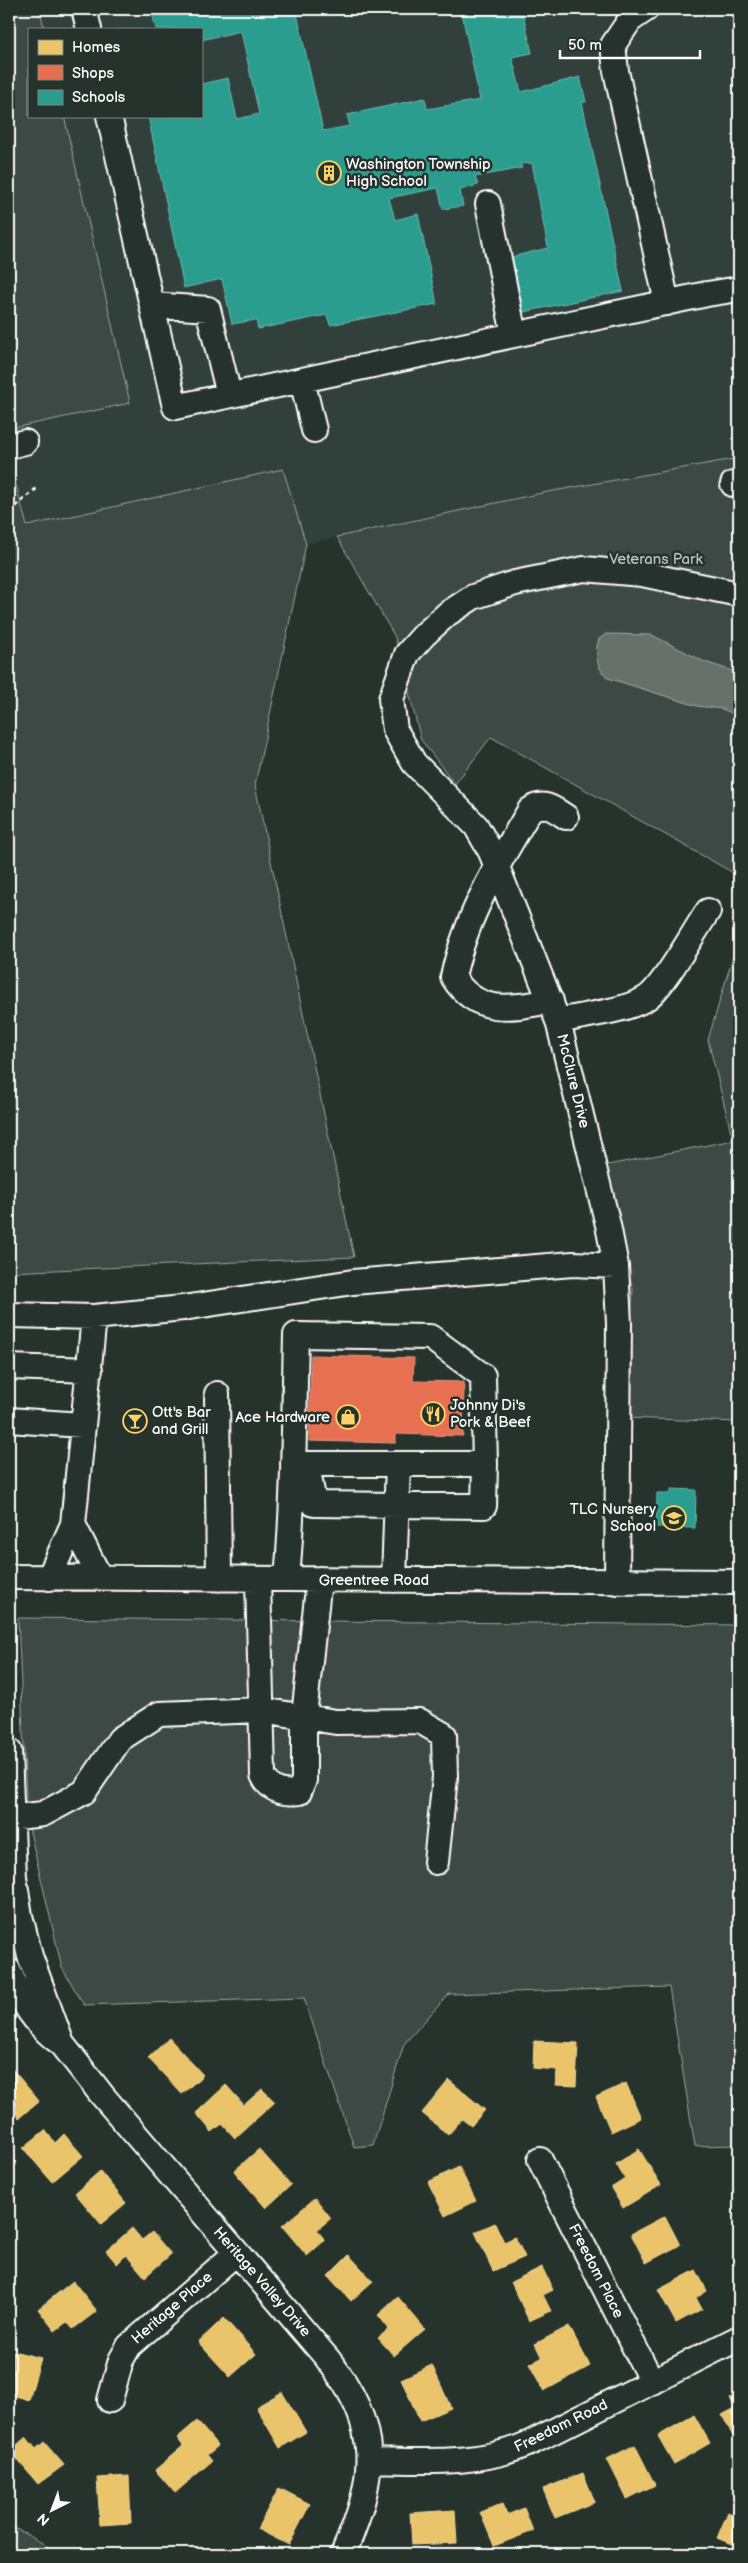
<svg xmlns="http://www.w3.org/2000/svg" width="748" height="2563" font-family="'Balsamiq Sans',sans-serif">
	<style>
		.built { fill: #333f3a; fill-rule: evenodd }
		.green { fill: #3e4944; stroke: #9ea4a2 }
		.water { fill: #67706c; stroke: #a4a9a7 }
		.homes { fill: #e9c46a; stroke: #f0d697 }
		.shops { fill: #e76f51; stroke: #ee9a85 }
		.schools { fill: #2a9d8f; stroke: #6abab1 }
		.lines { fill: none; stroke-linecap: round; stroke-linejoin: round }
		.minor-casing { stroke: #fff; stroke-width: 28 }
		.path { stroke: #fff; stroke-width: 3; stroke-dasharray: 4 4; stroke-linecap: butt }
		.minor { stroke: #26332d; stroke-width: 24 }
		.labels { text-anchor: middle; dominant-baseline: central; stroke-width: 5; stroke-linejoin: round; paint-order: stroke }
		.poi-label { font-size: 15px; fill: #fff; stroke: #26332d; text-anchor: start }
		.park-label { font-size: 15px; fill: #bbbfbe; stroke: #26332d }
		.street-label { font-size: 15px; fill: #fff; stroke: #26332d }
	</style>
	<rect width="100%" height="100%" fill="#26332d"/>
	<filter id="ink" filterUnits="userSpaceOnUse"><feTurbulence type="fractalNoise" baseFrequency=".02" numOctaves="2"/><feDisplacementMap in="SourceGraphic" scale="10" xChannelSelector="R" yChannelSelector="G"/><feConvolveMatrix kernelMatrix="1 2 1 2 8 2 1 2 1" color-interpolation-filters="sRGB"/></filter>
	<g filter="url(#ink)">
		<path class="built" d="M9 9H739V458L542 493 305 544 255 785 354 1257 9 1272ZM29 29H201V116H29Z"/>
		<path class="green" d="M9 9H40L44 29H29V116H64L130 403 9 429Z
			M739 458V876L491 737 455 784 421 740 395 637 337 537 542 493Z
			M9 459 27 526 283 469 306 544 255 785 354 1257 9 1272Z
			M739 936V1422L625 1418 633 1290 603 1166 733 1140 708 1040Z
			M18 1618 739 1625V2145L695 2146 669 1987 449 1994 404 2044 373 2145 354 2147 304 1998 84 2005 62 1968 27 1819Z
			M9 2525 44 2544 52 2554H9Z"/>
		<path class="water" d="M606 634 652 635 705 662 739 673V716L722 709 697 706 608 678C596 668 594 653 599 639Z"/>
		<path class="homes" d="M169 2038 203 2075 182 2094 148 2058Z
			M534 2041 578 2043 576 2086 556 2085 557 2070 533 2068Z
			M9 2065 39 2101 19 2118 9 2106Z
			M449 2080 485 2110 471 2126 462 2119 448 2135 422 2113Z
			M626 2083 641 2118 611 2132 596 2097Z
			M226 2085 244 2105 262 2089 275 2102 235 2138 222 2124 212 2132 196 2113Z
			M45 2130 55 2143 64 2134 83 2156 52 2182 23 2148Z
			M259 2149 291 2185 266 2208 234 2171Z
			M639 2149 661 2185 623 2208 611 2188 625 2179 616 2164Z
			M459 2167 476 2201 445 2216 428 2182Z
			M100 2171 126 2203 101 2224 75 2193Z
			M315 2198 331 2218 317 2230 325 2240 307 2256 282 2226Z
			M665 2216 680 2245 646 2263 631 2234Z
			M495 2223 504 2242 515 2237 525 2257 493 2271 475 2232Z
			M132 2228 142 2240 152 2232 171 2254 145 2277 126 2255 117 2264 106 2251Z
			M349 2255 373 2281 351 2301 328 2276Z
			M542 2267 553 2290 543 2295 551 2311 529 2321 511 2282Z
			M696 2270 707 2291 696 2298 702 2309 676 2323 658 2290Z
			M73 2281 97 2311 73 2329 67 2322 55 2331 38 2309Z
			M398 2297 425 2329 394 2356 378 2338 389 2329 378 2315Z
			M224 2318 256 2354 230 2377 198 2342Z
			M569 2326 590 2366 544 2391 529 2364 542 2358 535 2344Z
			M9 2350 41 2358 29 2400 9 2394Z
			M432 2365 451 2408 420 2421 401 2379Z
			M282 2392 306 2432 280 2448 256 2407Z
			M739 2394V2435L734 2438 722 2415 735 2408 730 2398Z
			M694 2415 710 2443 674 2464 658 2436Z
			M197 2421 218 2446 207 2455 212 2461 175 2493 155 2470 183 2446 177 2438Z
			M26 2437 36 2449 44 2442 64 2465 38 2484 10 2451Z
			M635 2445 655 2485 627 2499 607 2459Z
			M583 2473 595 2502 555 2518 543 2489Z
			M129 2476 131 2523 100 2525 97 2478Z
			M279 2488 310 2504 289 2545 257 2529Z
			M502 2504 507 2515 524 2508 533 2531 494 2546 480 2512Z
			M455 2510 457 2543 412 2545 410 2513Z
			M728 2512 739 2517V2547L717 2538Z"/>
		<path class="shops" d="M311 1355 414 1358 413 1381 464 1382 463 1436 396 1434V1443L309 1441Z"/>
		<path class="schools" d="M151 9H296L323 131 350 126 347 115 425 98 427 109 480 100 461 9H522L532 53 512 57 521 92 580 77 586 102H582L623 291 524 312 511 257 548 248 532 163 520 164 522 168 475 177 478 185 460 190 463 206 443 209 438 188 389 198 395 220 418 214 437 304 330 325 327 315 258 329 256 320 232 324 222 279 184 288 148 116H201V84L228 78 237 119 259 114 241 31 201 40V29H156Z
			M671 1489 696 1490 695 1528 656 1527 657 1493H671Z"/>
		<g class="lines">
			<g class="minor-casing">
				<path id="minor" d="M84 9 89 29
					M646 9 630 20 613 45 616 71 667 303
					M109 116 175 407 707 294 739 289
					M488 204 514 335
					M152 305 208 309 229 395
					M302 380 314 430
					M9 446 25 442
					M733 484 739 483
					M551 1001C512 1008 477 1016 453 977 466 916 498 863 530 810 543 800 554 809 566 817
					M558 1021C584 1015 622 1012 645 999 663 989 694 931 708 911
					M9 1315 94 1317 73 1524
					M94 1317 183 1308 353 1282 573 1264 616 1266
					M9 1367 90 1370
					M217 1394 219 1579
					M9 1420 82 1425
					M307 1464 314 1504 484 1506 485 1464
					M9 1577 739 1582
					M49 1578 73 1524 100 1578
					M258 1579 263 1775C270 1791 282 1794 299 1792L304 1780V1716L319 1579
					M287 1579C294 1498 294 1416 296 1335L430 1337 483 1376 485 1464H293
					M394 1580 398 1464
					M617 1582 619 1324 616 1266 608 1225 558 1021 491 852 476 826 414 763 395 730 391 699 407 654 424 635 447 614 473 597 515 583 584 569 642 574 739 594
					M9 1751 14 1877 20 1916 30 1956 62 2044 102 2095 327 2358C382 2428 377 2477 343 2554
					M9 1818 43 1814 84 1792 120 1739 159 1714 262 1710 336 1722 420 1721 444 1735 445 1777 436 1862
					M9 1971C21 2001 35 2026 62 2044
					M540 2160 652 2382
					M110 2400 121 2360 129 2346 236 2253
					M370 2460C424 2461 479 2466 530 2443L739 2338"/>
			</g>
			<path class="path" d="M9 512 37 488"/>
			<use href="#minor" class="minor"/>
		</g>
	</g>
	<defs>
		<g id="building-ring" transform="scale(1.25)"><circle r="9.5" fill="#26332d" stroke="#ffd166" stroke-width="1.5"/><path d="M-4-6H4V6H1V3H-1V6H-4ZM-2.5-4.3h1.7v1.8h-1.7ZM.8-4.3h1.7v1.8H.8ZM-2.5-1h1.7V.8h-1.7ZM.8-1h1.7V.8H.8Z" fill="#ffd166"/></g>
		<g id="restaurant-ring" transform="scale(1.25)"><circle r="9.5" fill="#26332d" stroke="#ffd166" stroke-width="1.5"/><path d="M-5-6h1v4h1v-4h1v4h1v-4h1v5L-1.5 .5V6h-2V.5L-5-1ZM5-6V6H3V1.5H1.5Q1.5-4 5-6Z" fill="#ffd166"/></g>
		<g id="shop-ring" transform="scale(1.25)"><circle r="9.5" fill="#26332d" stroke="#ffd166" stroke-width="1.5"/><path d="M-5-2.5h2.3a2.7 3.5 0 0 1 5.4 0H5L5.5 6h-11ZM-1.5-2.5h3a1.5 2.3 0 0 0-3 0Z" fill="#ffd166"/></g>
		<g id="bar-ring" transform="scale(1.25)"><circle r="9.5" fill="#26332d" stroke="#ffd166" stroke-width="1.5"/><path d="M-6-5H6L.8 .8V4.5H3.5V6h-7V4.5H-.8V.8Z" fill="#ffd166"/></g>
		<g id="school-ring" transform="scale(1.25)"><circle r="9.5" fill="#26332d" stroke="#ffd166" stroke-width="1.5"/><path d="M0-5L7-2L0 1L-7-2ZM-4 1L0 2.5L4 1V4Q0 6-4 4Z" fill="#ffd166"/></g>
	</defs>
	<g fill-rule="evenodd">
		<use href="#building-ring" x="329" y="173"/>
		<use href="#restaurant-ring" x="433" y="1414"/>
		<use href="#shop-ring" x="348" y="1417"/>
		<use href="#bar-ring" x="135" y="1421"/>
		<use href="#school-ring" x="674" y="1518"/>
	</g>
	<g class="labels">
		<g class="poi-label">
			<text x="346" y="164">Washington Township<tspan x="346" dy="17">High School</tspan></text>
			<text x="450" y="1405">Johnny Di's<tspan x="450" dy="17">Pork &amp; Beef</tspan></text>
			<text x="152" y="1412">Ott's Bar<tspan x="152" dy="17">and Grill</tspan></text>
			<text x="330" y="1417" text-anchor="end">Ace Hardware</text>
			<text x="656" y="1509" text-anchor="end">TLC Nursery<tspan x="656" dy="17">School</tspan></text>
		</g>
		<g class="park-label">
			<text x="656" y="559">Veterans Park</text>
		</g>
		<g class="street-label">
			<text transform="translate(573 1081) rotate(76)">McClure Drive</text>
			<text x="374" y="1580">Greentree Road</text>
			<text transform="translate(596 2271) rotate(63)">Freedom Place</text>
			<text transform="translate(262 2282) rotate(49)">Heritage Valley Drive</text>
			<text transform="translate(172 2308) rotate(-41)">Heritage Place</text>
			<text transform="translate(561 2426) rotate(-26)">Freedom Road</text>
		</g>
	</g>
	<rect width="748" height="2563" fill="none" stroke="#26332d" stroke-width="30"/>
	<rect x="15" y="15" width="718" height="2533" fill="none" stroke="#fff" stroke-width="2" filter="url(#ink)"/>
	<rect x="28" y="28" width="175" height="90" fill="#26332d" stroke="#7d8581"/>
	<rect x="38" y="40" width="25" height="15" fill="#e9c46a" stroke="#7d8581"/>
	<text x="72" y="52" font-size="15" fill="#ffffff">Homes</text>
	<rect x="38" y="65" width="25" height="15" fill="#e76f51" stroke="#7d8581"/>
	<text x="72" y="78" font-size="15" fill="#ffffff">Shops</text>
	<rect x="38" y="90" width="25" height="15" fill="#2a9d8f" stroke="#7d8581"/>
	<text x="72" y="102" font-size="15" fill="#ffffff">Schools</text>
	<g transform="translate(52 2510) rotate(222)" stroke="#26332d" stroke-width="4" paint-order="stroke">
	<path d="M0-4L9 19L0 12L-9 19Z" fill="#ffffff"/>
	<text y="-8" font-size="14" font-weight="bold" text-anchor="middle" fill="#ffffff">N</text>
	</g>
	<path d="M560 50v8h140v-8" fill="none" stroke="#ffffff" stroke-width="2.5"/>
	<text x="568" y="50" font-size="15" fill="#ffffff" stroke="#26332d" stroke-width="4" paint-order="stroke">50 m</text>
</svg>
